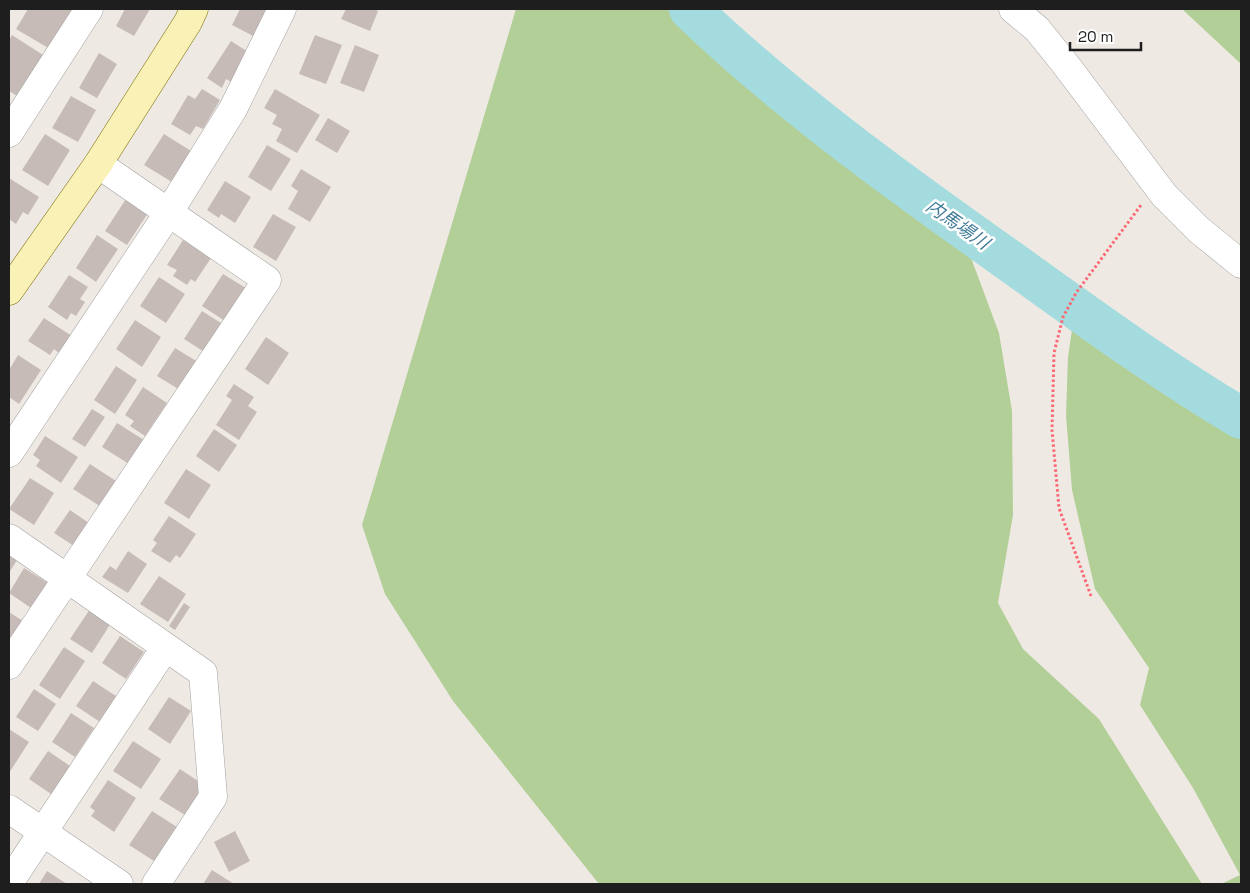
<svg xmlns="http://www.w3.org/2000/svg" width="1250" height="893" font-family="'Space Grotesk','Noto Sans JP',sans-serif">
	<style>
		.forest { fill: #b3cf98 }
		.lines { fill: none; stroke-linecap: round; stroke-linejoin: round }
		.river { stroke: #a4dbde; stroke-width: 42 }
		.building { fill: #c7bbb7 }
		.street-casing { stroke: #a2a2a2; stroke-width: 29 }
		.secondary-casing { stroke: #776e03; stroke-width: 29 }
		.path { stroke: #fc6975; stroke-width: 3; stroke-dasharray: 2.5 2.5; stroke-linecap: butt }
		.street { stroke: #fff; stroke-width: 28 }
		.secondary { stroke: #faf1b7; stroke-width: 28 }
		.labels { text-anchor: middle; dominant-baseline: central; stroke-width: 5; stroke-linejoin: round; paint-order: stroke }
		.water-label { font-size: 18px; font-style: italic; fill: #417c98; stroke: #fff }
	</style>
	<rect width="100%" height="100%" fill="#efe9e4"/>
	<path class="forest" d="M516 9H676L736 70 801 124 851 162 887 185 936 226 967 247 999 333 1012 411 1013 515 998 603 1023 649 1099 719 1202 884H599L453 701 385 594 362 525Z
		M1182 9H1241V64Z
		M1073 323 1241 427V884H1221L1240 875 1193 788 1140 705 1149 668 1095 589 1072 490 1066 416 1068 357Z"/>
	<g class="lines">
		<path class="river" d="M690 9C787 102 897 181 1007 259 1084 314 1160 370 1241 418"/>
	</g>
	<path class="building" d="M28 9H73L50 49 16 29Z
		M125 9H150L134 36 116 26Z
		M240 9H275L259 39 232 25Z
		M346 9H375L378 11 370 31 341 19Z
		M12 35 43 55 17 96 9 91V40Z
		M315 35 342 45 326 84 299 74Z
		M231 41 250 53 231 82 226 79 222 88 207 78Z
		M355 45 379 55 364 92 340 83Z
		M99 53 117 64 97 98 79 88Z
		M202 89 220 100 203 129 196 126 190 135 171 124 188 95 195 99Z
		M275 89 320 115 297 153 276 141 282 129 272 124 277 115 264 108Z
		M71 96 96 110 78 142 52 128Z
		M328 118 350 131 337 153 315 140Z
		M45 134 70 150 48 186 22 170Z
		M164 134 191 151 172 182 144 165Z
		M267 145 291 159 271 191 248 177Z
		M301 169 331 187 310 222 288 209 298 191 291 186Z
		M9 178 39 197 28 215 23 212 16 224 9 219Z
		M225 181 251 197 235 223 221 214 219 218 207 210Z
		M126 199 148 213 127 245 105 231Z
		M273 214 296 227 276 261 253 247Z
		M97 235 118 249 96 282 76 268Z
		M183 240 211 258 195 282 191 279 187 285 173 276 177 270 167 265Z
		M223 274 249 290 228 323 202 306Z
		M69 275 88 287 80 299 85 302 76 316 71 313 67 320 48 307Z
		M159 277 185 294 166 323 140 306Z
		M202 311 224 325 206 353 184 339Z
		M44 318 72 336 60 354 54 349 50 355 28 341Z
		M135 320 161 337 142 367 116 349Z
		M266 337 289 353 268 385 245 369Z
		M175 348 198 362 180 390 157 376Z
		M18 355 41 370 19 404 9 397V370Z
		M116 366 137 380 115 414 94 400Z
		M234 384 254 397 248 406 257 412 239 440 216 425 232 400 226 396Z
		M143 387 167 403 145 436 130 426 134 421 125 415Z
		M92 409 105 417 85 447 72 439Z
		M117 423 144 440 129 464 102 447Z
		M214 429 237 445 219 472 196 456Z
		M45 436 78 457 61 483 36 466 40 460 33 455Z
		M90 464 119 483 103 508 73 489Z
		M186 469 211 485 189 519 164 503Z
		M30 478 54 493 34 525 9 509Z
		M70 510 89 523 74 546 54 533Z
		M169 516 196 534 180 558 176 555 170 563 151 551 157 543 153 540Z
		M128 551 147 564 128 593 102 577 110 566 116 570Z
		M9 554 17 560 9 573Z
		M24 568 48 583 31 608 9 593Z
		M159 576 186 594 168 622 140 604Z
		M184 603 190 607 175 630 169 626Z
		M90 609 111 623 92 653 70 639Z
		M9 612 23 621 9 642Z
		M120 636 144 652 126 679 102 663Z
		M64 647 85 661 60 699 39 685Z
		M93 681 116 696 100 722 76 706Z
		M34 689 56 704 38 731 16 717Z
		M169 697 191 711 170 744 148 729Z
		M71 713 94 728 75 757 52 742Z
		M9 729 29 742 9 773Z
		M133 741 161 759 141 789 113 771Z
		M48 751 73 768 54 796 29 779Z
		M180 769 204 785 185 815 159 799Z
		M108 780 136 798 114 832 91 816 95 811 90 807Z
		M152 811 177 827 154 861 129 845Z
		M235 831 250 861 229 872 214 842Z
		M212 870 234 884H203Z
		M47 871 67 884H39Z"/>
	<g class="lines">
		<g class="street-casing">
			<path id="street" d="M1013 9 1037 29 1066 65 1164 195 1199 230 1241 264
				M9 133 89 9
				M9 453 169 212 233 109 282 9
				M9 538 203 673 213 797 156 884
				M9 665 267 280 98 164
				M9 809 119 884
				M9 883 165 648"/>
		</g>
		<g class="secondary-casing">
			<path id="secondary" d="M9 291 98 164 188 22 194 9"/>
		</g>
		<path class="path" d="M1091 596 1059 508 1052 430 1054 353 1063 317 1076 293 1141 205"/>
		<use href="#street" class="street"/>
		<use href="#secondary" class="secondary"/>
	</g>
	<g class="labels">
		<g class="water-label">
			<text transform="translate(958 224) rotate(35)">内馬場川</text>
		</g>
	</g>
	<rect width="1250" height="893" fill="none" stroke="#1e1e1e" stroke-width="20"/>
	<path d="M1070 42v8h71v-8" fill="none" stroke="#1e1e1e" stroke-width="2.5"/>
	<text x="1078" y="42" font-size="15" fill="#1e1e1e" stroke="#ffffff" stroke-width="4" paint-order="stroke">20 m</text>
</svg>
